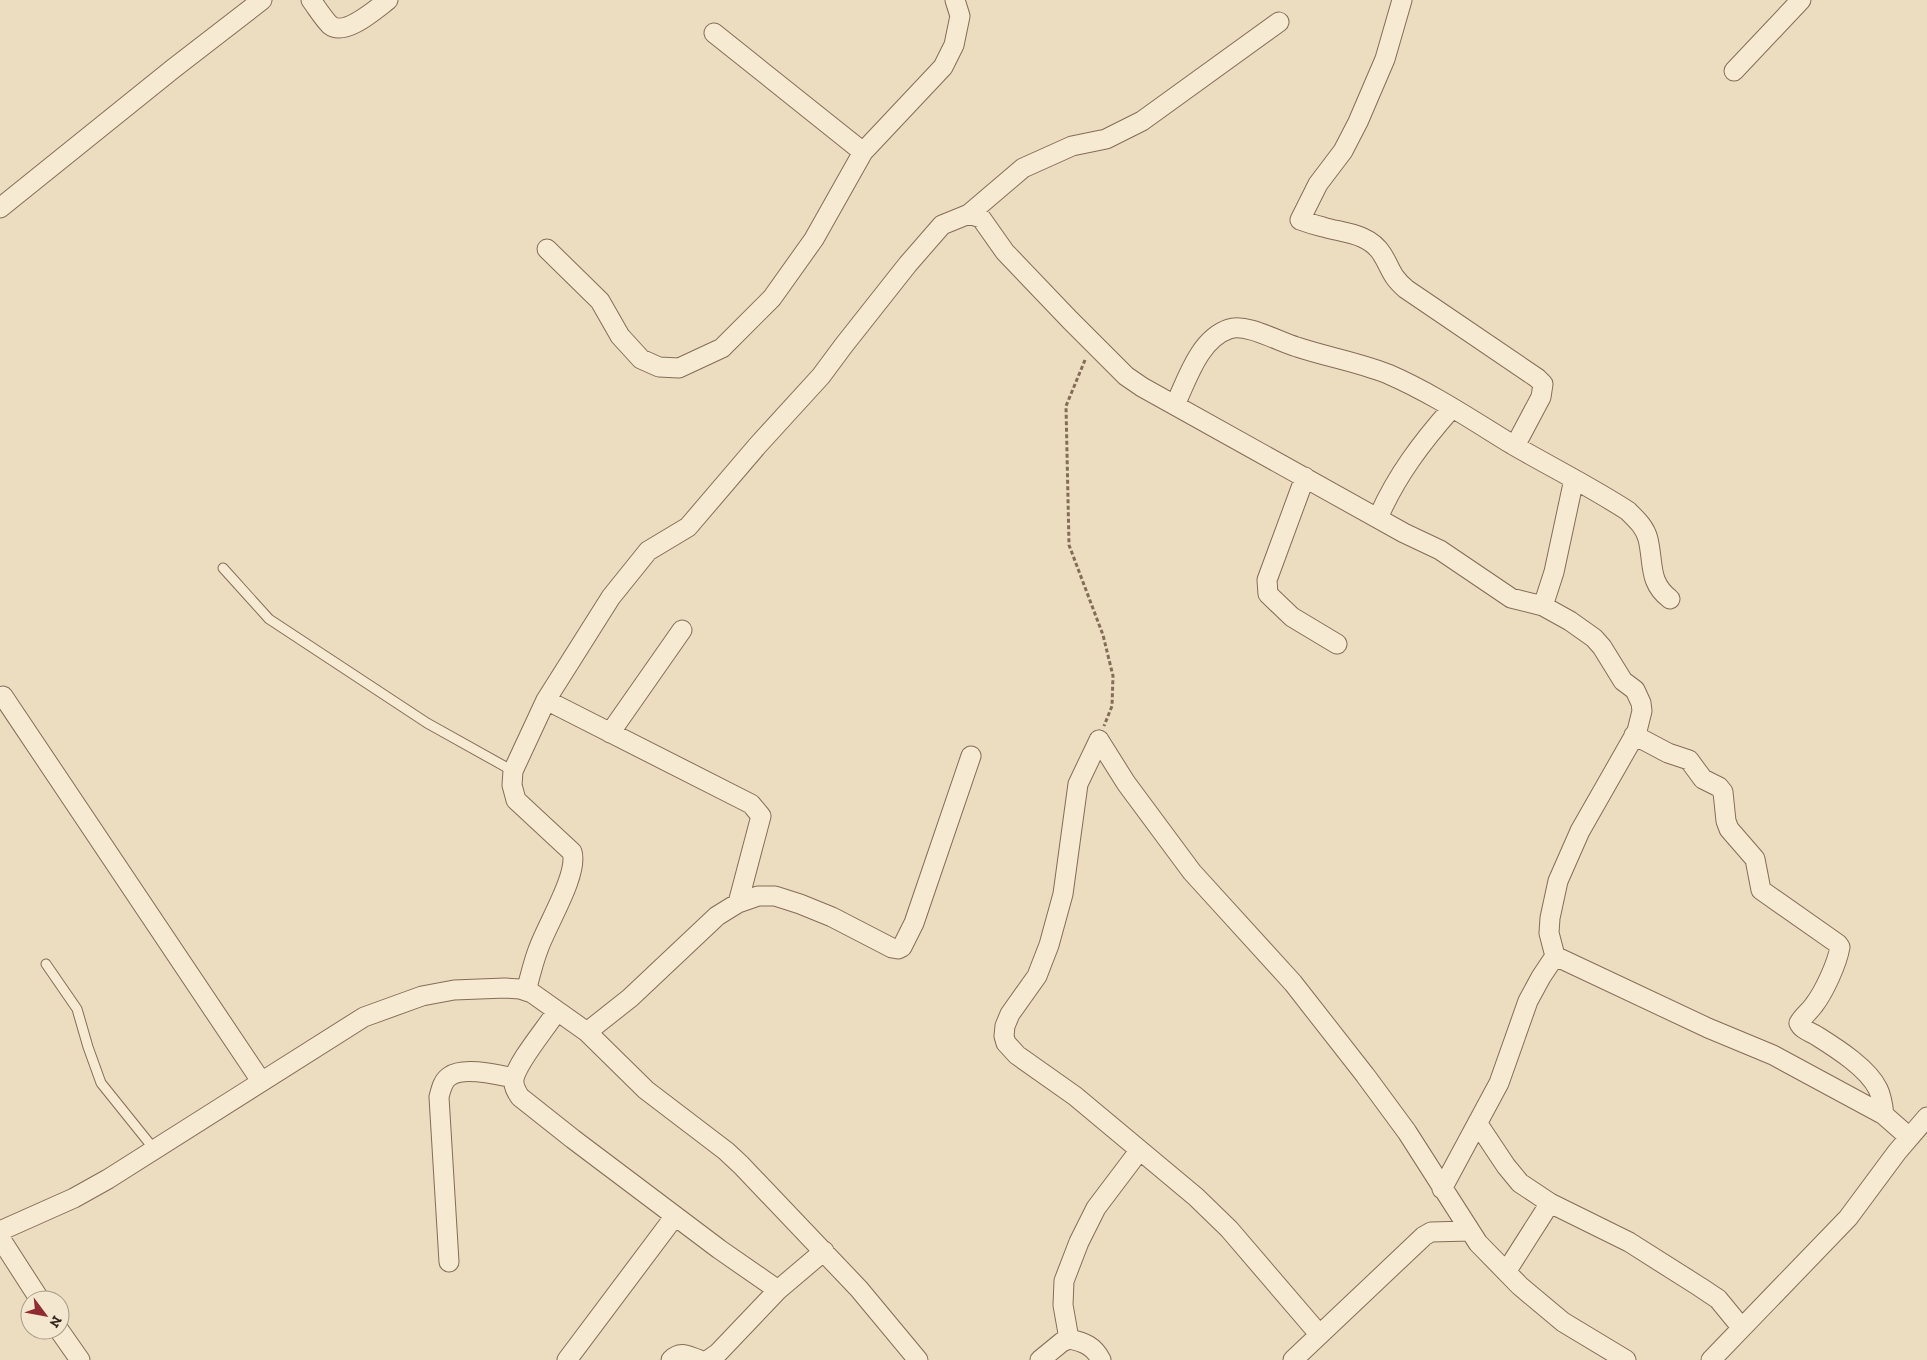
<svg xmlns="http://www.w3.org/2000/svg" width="1927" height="1360" font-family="'Zilla Slab',serif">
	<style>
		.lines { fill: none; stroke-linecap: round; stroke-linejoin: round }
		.service-casing { stroke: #846d58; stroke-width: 11 }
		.minor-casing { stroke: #846d58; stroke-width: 21 }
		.path { stroke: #846d58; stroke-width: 3; stroke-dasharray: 4 2.5; stroke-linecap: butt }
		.service { stroke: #f7ead2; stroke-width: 9 }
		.minor { stroke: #f7ead2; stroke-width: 19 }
	</style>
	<rect width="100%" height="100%" fill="#ecdcc0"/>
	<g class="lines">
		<g class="service-casing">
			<path id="service" d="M223 568 269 619 427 723 513 771
				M46 964 77 1009 88 1047 101 1083 154 1149"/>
		</g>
		<g class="minor-casing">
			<path id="minor" d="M311 0C317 8 323 18 330 25 345 37 376 9 388 0
				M1402 0 1385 59 1358 122 1343 151 1318 184 1300 220C1308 223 1315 225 1323 227 1343 233 1369 233 1382 254 1392 270 1390 275 1406 289L1537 378 1543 384 1541 397 1515 446
				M714 33 863 152
				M1734 71 1801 0
				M0 208 174 68 262 0
				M969 214 1023 168 1072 146 1106 139 1142 121 1279 22
				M547 249 600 301 620 336 641 359 659 367 679 368 722 348 772 298 814 239 863 152 943 67 954 45 960 16 955 0
				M1175 405C1187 380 1199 339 1229 329 1247 323 1279 342 1297 347 1327 357 1358 362 1388 374 1432 393 1472 420 1513 445 1551 467 1591 487 1628 511 1636 519 1645 527 1648 539 1654 564 1648 582 1670 599
				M1305 477 1267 580 1268 594 1292 617 1337 644
				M1378 518C1396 476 1422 442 1452 408
				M1543 606 1554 572 1574 479
				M3 696 261 1081
				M546 700 751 804 761 816 738 903
				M610 733 682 630
				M1634 735 1668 753 1689 760 1703 779 1719 787 1723 792 1726 821 1729 829 1755 859 1761 890 1838 944 1840 947C1837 964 1824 992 1814 1005 1809 1012 1803 1016 1799 1023 1802 1030 1811 1032 1817 1036 1836 1048 1868 1068 1878 1089 1882 1097 1883 1106 1884 1115
				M1099 740 1126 783 1192 872 1293 983 1365 1075 1407 1132 1478 1243 1520 1286 1563 1322 1626 1360
				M1099 740 1078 784 1063 894 1049 945 1037 976 1010 1014 1005 1026 1004 1036 1006 1043 1017 1055 1075 1096 1196 1197 1229 1229 1319 1334
				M526 991C530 977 533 963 538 950 546 926 579 874 572 852L516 800 512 785 513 771 546 700 611 597 648 551 688 527 758 445 821 376 844 345 908 264 942 225 969 214 981 218 1005 252 1070 320 1126 376 1142 387 1404 533 1440 550 1511 598 1543 606 1570 621 1594 638 1602 647 1623 681 1635 690 1641 703 1642 711 1637 731 1580 831 1558 881 1550 918 1549 933 1555 956
				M557 1011C547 1027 517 1062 514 1079 513 1086 516 1091 520 1097L573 1139 719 1249 778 1290
				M587 1032 630 998 717 916 738 903 758 896H775L800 904 832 917 892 948 898 949 902 947 914 923 971 756
				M1478 1124 1506 1166 1520 1183 1550 1203 1629 1242 1700 1287 1718 1299 1741 1327
				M1442 1189 1499 1083 1528 1001 1541 977 1555 956 1708 1028 1773 1055 1884 1115 1909 1137
				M0 1231 74 1198 108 1179 364 1017 422 996 454 990 505 988 520 989 532 993 587 1032 646 1090 726 1151 741 1165 859 1289 918 1360
				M0 1238 40 1300
				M449 1262 439 1097C441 1089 443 1080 450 1076 464 1066 499 1075 514 1078
				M1506 1272 1550 1203
				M59 1330 80 1360
				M1069 1339 1063 1305 1064 1281 1079 1242 1096 1208 1139 1151
				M567 1360 675 1216
				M671 1360C681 1350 688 1356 700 1360
				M708 1360 718 1353 778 1290 824 1251
				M1040 1360 1062 1342 1069 1339C1084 1342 1094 1346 1101 1360
				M1293 1360 1424 1236 1431 1232 1470 1231
				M1711 1360 1848 1218 1897 1152 1927 1117"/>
		</g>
		<path class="path" d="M1085 360 1066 406 1069 545 1103 635 1113 676 1112 706 1104 726"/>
		<use href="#service" class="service"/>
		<use href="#minor" class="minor"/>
	</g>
	<g transform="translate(45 1315) rotate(122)"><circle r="24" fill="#f4e7cf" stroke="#a79a87"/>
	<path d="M0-4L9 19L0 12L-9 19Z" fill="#912b32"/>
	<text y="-8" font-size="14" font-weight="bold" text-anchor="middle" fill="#34261c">N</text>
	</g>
</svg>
